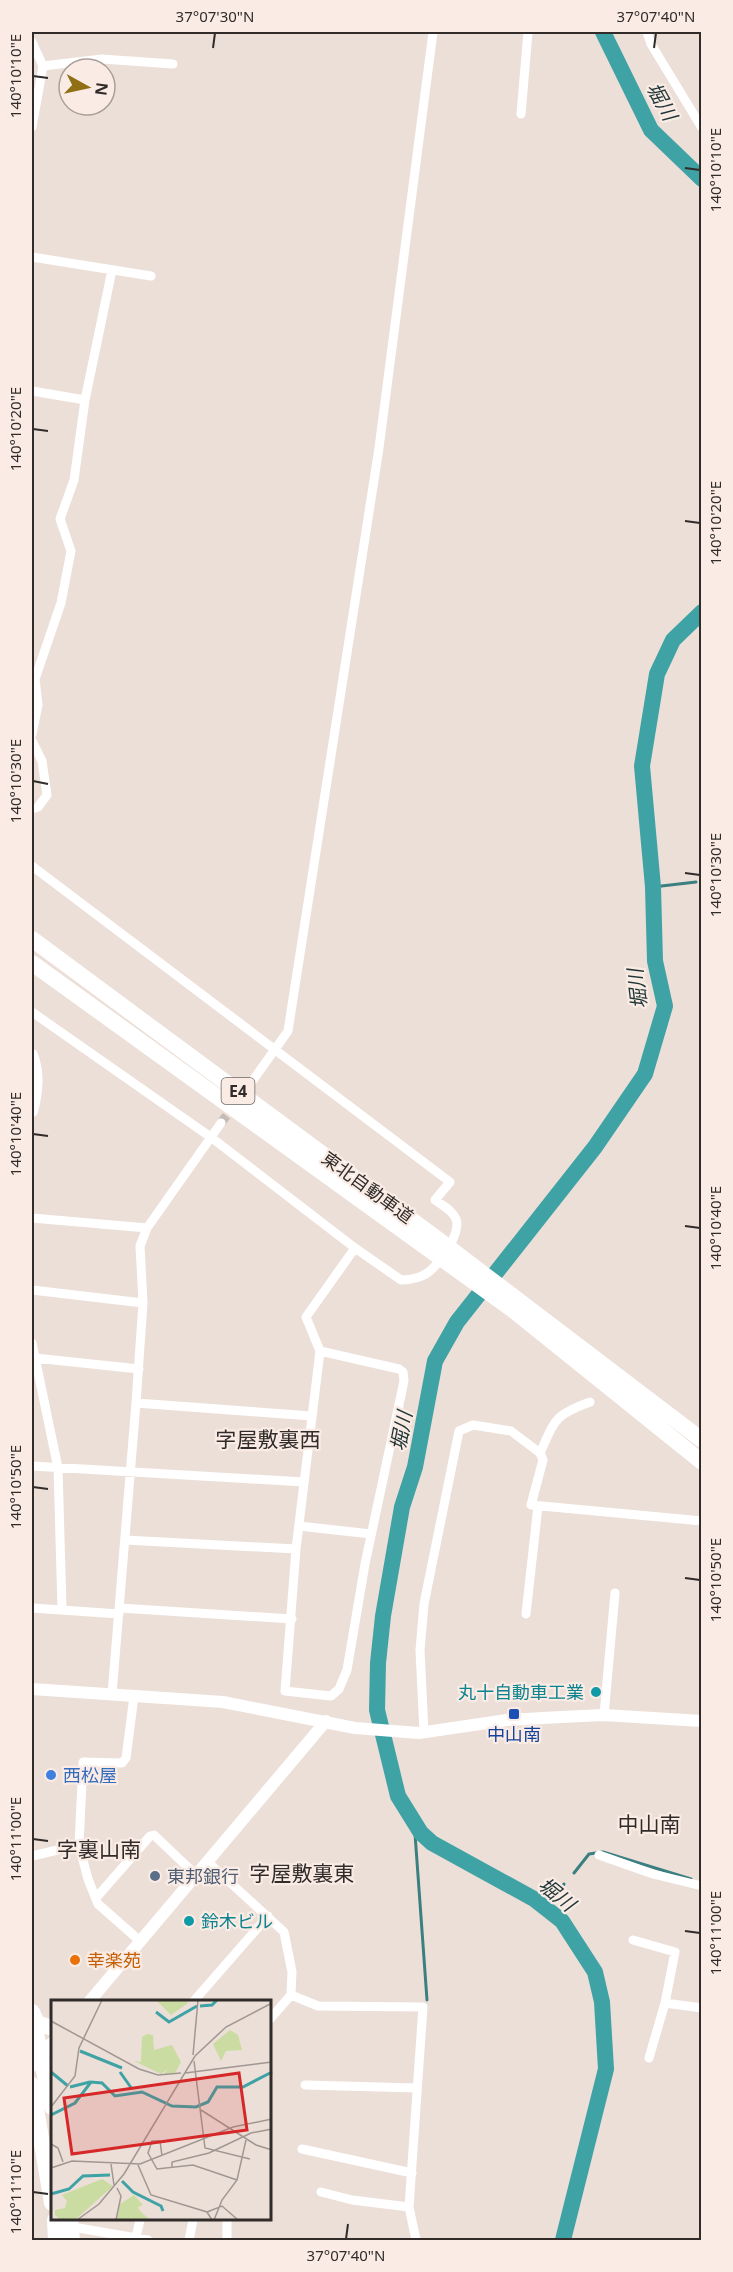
<svg xmlns="http://www.w3.org/2000/svg" width="733" height="2272" font-family="'Noto Sans','Noto Sans JP',sans-serif">
	<style>
		.lines { fill: none; stroke-linecap: round; stroke-linejoin: round }
		.stream { stroke: #3b7f80; stroke-width: 3 }
		.river { stroke: #3fa2a5; stroke-width: 16 }
		.street-tunnel { stroke: #c7bbb5; stroke-width: 9; stroke-dasharray: 9 4.5; stroke-linecap: butt }
		.street { stroke: #fff; stroke-width: 9 }
		.secondary { stroke: #fff; stroke-width: 12 }
		.highway { stroke: #fff; stroke-width: 16 }
		.ticks { fill: none; stroke: #312c2a; stroke-width: 2 }
		.culture-dot { fill: #0f9aa8; stroke: #faece5; stroke-width: 2 }
		.transit-dot { fill: #1a4fb4; stroke: #faece5; stroke-width: 2 }
		.shop-dot { fill: #3f7fe0; stroke: #faece5; stroke-width: 2 }
		.service-dot { fill: #5c6f8a; stroke: #faece5; stroke-width: 2 }
		.food-dot { fill: #e8710a; stroke: #faece5; stroke-width: 2 }
		.labels { text-anchor: middle; dominant-baseline: central; stroke-width: 4.5; stroke-linejoin: round; paint-order: stroke }
		.shield { fill: #faece5; stroke: #6d6662; stroke-width: 1.5 }
		.shield-label { font-size: 16px; font-weight: bold; fill: #312c2a }
		.street-label { font-size: 18px; fill: #312c2a; stroke: #faece5 }
		.culture-label { font-size: 18px; fill: #0d838f; stroke: #faece5; text-anchor: end }
		.transit-label { font-size: 18px; fill: #164399; stroke: #faece5 }
		.shop-label { font-size: 18px; fill: #366cbe; stroke: #faece5; text-anchor: start }
		.service-label { font-size: 18px; fill: #4e5e75; stroke: #faece5; text-anchor: start }
		.food-label { font-size: 18px; fill: #c56008; stroke: #faece5; text-anchor: start }
		.water-label { font-size: 20px; font-style: italic; fill: #1f3637; stroke: #faece5 }
		.quarter-label { font-size: 21px; fill: #312c2a; stroke: #faece5 }
		.inset-river { fill: none; stroke: #3fa2a5; stroke-width: 3 }
		.inset-road { fill: none; stroke: #a19792; stroke-width: 1.5 }
		.view { fill: #d62828; fill-opacity: 0.15; stroke: #d62828; stroke-width: 3 }
		.inset-edge { fill: none; stroke: #312c2a; stroke-width: 3 }
		.neatline { fill: none; stroke: #312c2a; stroke-width: 2 }
		.ticks-label { font-size: 15px; text-anchor: middle; fill: #312c2a }
	</style>
	<rect width="100%" height="100%" fill="#ecdfd8"/>
	<g class="lines">
		<path class="stream" d="M653 887 696 882
			M414 1820 427 2000
			M574 1873 589 1854 603 1852 691 1879
			M546 1908 564 1884"/>
		<path class="river" d="M603 32 651 130 702 179
			M563 2240 606 2069 602 2002 595 1972 562 1921 534 1899 432 1843 421 1833 398 1796 377 1710 378 1663 383 1616 402 1507 415 1467 435 1361 457 1322 595 1147 645 1074 665 1006 655 961 653 887 642 766 657 674 673 640 702 612"/>
		<path class="street-tunnel" d="M221 1123 251 1083"/>
		<path class="street" d="M647 32 651 44 702 128
			M32 42 43 66 32 127
			M43 66 102 59 173 64
			M521 114 528 32
			M32 257 151 276
			M32 391 85 400
			M32 734 38 705 35 679 61 603 71 551 60 519 74 480 85 400 112 270
			M32 741 42 761 47 795 38 807 32 809
			M32 866 450 1182 435 1200C443 1206 452 1210 456 1219 461 1233 442 1260 432 1269 425 1277 411 1280 401 1280L355 1248 212 1138 32 1012
			M251 1083 288 1031 379 448 433 32
			M32 1218 147 1228
			M32 1290 143 1303
			M32 1343 58 1468 62 1609
			M320 1351 399 1369 403 1372 404 1381 365 1564 347 1670 339 1689 331 1696 285 1691 296 1549 320 1351 306 1317 355 1248
			M35 1358 139 1369
			M136 1403 312 1416
			M540 1453C555 1420 554 1415 590 1402
			M32 1466 304 1482
			M299 1526 371 1534
			M125 1540 296 1549
			M32 1608 119 1614
			M120 1608 292 1619
			M526 1614 538 1506
			M112 1694 136 1403 143 1303 140 1246 147 1228 221 1123
			M134 1696 126 1758 122 1763 83 1762 79 1845 88 1879 98 1904 140 1941
			M604 1715 615 1593
			M424 1732 420 1650 424 1604 459 1431 473 1425 511 1431 540 1453 543 1460 531 1505 702 1521
			M599 1855 653 1874 702 1886
			M32 1856 79 1845
			M209 1863 284 1932 292 1972 291 1995 270 2019
			M96 1898 150 1836 154 1835 197 1876
			M633 1940 675 1952 665 2003 649 2058
			M291 1995 318 2006 423 2007 409 2207 416 2240
			M193 2002 268 1916
			M665 2003 702 2008
			M305 2085 417 2088
			M302 2149 412 2173
			M321 2192 352 2200 409 2207
			M67 2226 148 2240
			M136 2237 140 2220
			M189 2240 193 2220
			M227 2240V2220"/>
		<path class="secondary" d="M32 1055C39 1074 37 1092 32 1111
			M32 1689 223 1702 355 1728 419 1733 507 1720 561 1717 604 1715 702 1721
			M89 2002 326 1721
			M32 2066 52 2043"/>
		<path class="highway" d="M32 939 444 1244 702 1440
			M32 963 513 1310 702 1462
			M32 2012 37 2023 52 2028
			M32 2015 52 2107
			M32 2085 52 2203
			M55 2220 56 2240
			M70 2220 72 2240"/>
	</g>
	<path class="ticks" d="M213 48 215 33M654 48 656 33M33 76 48 78M685 168 700 170M33 429 48 431M685 521 700 523M33 781 48 784M685 873 700 875M33 1134 48 1136M685 1226 700 1228M33 1487 48 1489M685 1578 700 1580M33 1839 48 1841M685 1931 700 1933M33 2192 48 2194M346 2239 348 2224"/>
	<g class="culture-dot">
		<circle cx="596" cy="1692" r="6"/>
		<circle cx="189" cy="1921" r="6"/>
	</g>
	<rect class="transit-dot" x="508" y="1708" width="12" height="12" rx="3"/>
	<circle class="shop-dot" cx="51" cy="1775" r="6"/>
	<circle class="service-dot" cx="155" cy="1876" r="6"/>
	<circle class="food-dot" cx="75" cy="1960" r="6"/>
	<g class="labels">
		<rect class="shield" x="221.5" y="1078" width="33" height="26" rx="4.5"/>
		<g class="shield-label">
			<text x="238" y="1091">E4</text>
		</g>
		<g class="street-label">
			<text transform="translate(368 1187) rotate(36)">東北自動車道</text>
		</g>
		<g class="culture-label">
			<text x="584" y="1692">丸十自動車工業</text>
			<text x="201" y="1921" text-anchor="start">鈴木ビル</text>
		</g>
		<g class="transit-label">
			<text x="514" y="1734">中山南</text>
		</g>
		<g class="shop-label">
			<text x="63" y="1775">西松屋</text>
		</g>
		<g class="service-label">
			<text x="167" y="1876">東邦銀行</text>
		</g>
		<g class="food-label">
			<text x="87" y="1960">幸楽苑</text>
		</g>
		<g class="water-label">
			<text transform="translate(662 101) rotate(61)">堀川</text>
			<text transform="translate(637 989) rotate(-97)">堀川</text>
			<text transform="translate(401 1431) rotate(-79)">堀川</text>
			<text transform="translate(557 1894) rotate(39)">堀川</text>
		</g>
		<g class="quarter-label">
			<text x="268" y="1439">字屋敷裏西</text>
			<text x="649" y="1824">中山南</text>
			<text x="99" y="1849">字裏山南</text>
			<text x="302" y="1873">字屋敷裏東</text>
		</g>
	</g>
	<g transform="translate(51 2000)">
		<rect width="220" height="220" fill="#ecdfd8"/>
		<path d="M105 0H135L137 3 120 15ZM179 30 187 35 191 50 175 51 170 61 162 44ZM96 34 102 35 103 50 121 45 130 62 124 73 113 74 117 69 110 74 83 61 90 62 91 37ZM51 179 62 186 25 219 10 220 4 215V210L14 208 16 201 11 195ZM83 195 92 205 87 207 89 211 99 220H66L69 204Z" fill="#cadca2"/>
		<path class="inset-river" d="M149 6 161 5 166 0M105 12 118 22 146 6M29 51 71 68M0 72 17 86M69 72 81 89M19 87 39 82M0 115 24 103 40 82 51 83 64 96 91 92 121 106 145 107 157 102 166 87H192L221 72M71 181 82 192 110 206 112 211M0 194 18 189 32 176 59 175"/>
		<path class="inset-road" d="M0 21 88 69 107 75 130 73M142 55 147 0M143 61 154 148 199 159M134 73 221 62M0 107 24 76 28 48 51 0M150 110 205 145 221 150M0 144 7 148 12 162M111 156 109 141H101L97 153 106 169 142 165 186 180M60 164 63 185M87 165 100 195 156 212 161 220M121 167V162L158 153 200 133 221 129M0 168 21 161 89 164 182 127 221 119M156 212 171 206 187 220M26 220 48 204 73 174 144 56 175 27 221 3M65 220 70 196 66 188M163 220 171 200 186 180 195 140"/>
		<path class="view" d="M188 73 196 130 21 154 13 98Z"/>
		<rect width="220" height="220" class="inset-edge"/>
	</g>
	<rect width="733" height="2272" fill="none" stroke="#faece5" stroke-width="66"/>
	<g transform="translate(87 87) rotate(98)"><circle r="28" fill="#faece5" stroke="#aa9f9a" stroke-width="1.5"/>
	<path d="M0-4.5L10 22L0 15L-10 22Z" fill="#916f15"/>
	<text y="-9" font-size="16" font-weight="bold" text-anchor="middle" fill="#312c2a">N</text>
	</g>
	<rect x="33" y="33" width="667" height="2206" class="neatline"/>
	<g class="ticks-label">
		<text x="215" y="22">37°07'30"N</text>
		<text x="656" y="22">37°07'40"N</text>
		<text transform="translate(16 76) rotate(-90)" y="5">140°10'10"E</text>
		<text transform="translate(716 170) rotate(-90)" y="5">140°10'10"E</text>
		<text transform="translate(16 429) rotate(-90)" y="5">140°10'20"E</text>
		<text transform="translate(716 523) rotate(-90)" y="5">140°10'20"E</text>
		<text transform="translate(16 781) rotate(-90)" y="5">140°10'30"E</text>
		<text transform="translate(716 875) rotate(-90)" y="5">140°10'30"E</text>
		<text transform="translate(16 1134) rotate(-90)" y="5">140°10'40"E</text>
		<text transform="translate(716 1228) rotate(-90)" y="5">140°10'40"E</text>
		<text transform="translate(16 1487) rotate(-90)" y="5">140°10'50"E</text>
		<text transform="translate(716 1580) rotate(-90)" y="5">140°10'50"E</text>
		<text transform="translate(16 1839) rotate(-90)" y="5">140°11'00"E</text>
		<text transform="translate(716 1933) rotate(-90)" y="5">140°11'00"E</text>
		<text transform="translate(16 2192) rotate(-90)" y="5">140°11'10"E</text>
		<text x="346" y="2261">37°07'40"N</text>
	</g>
</svg>
